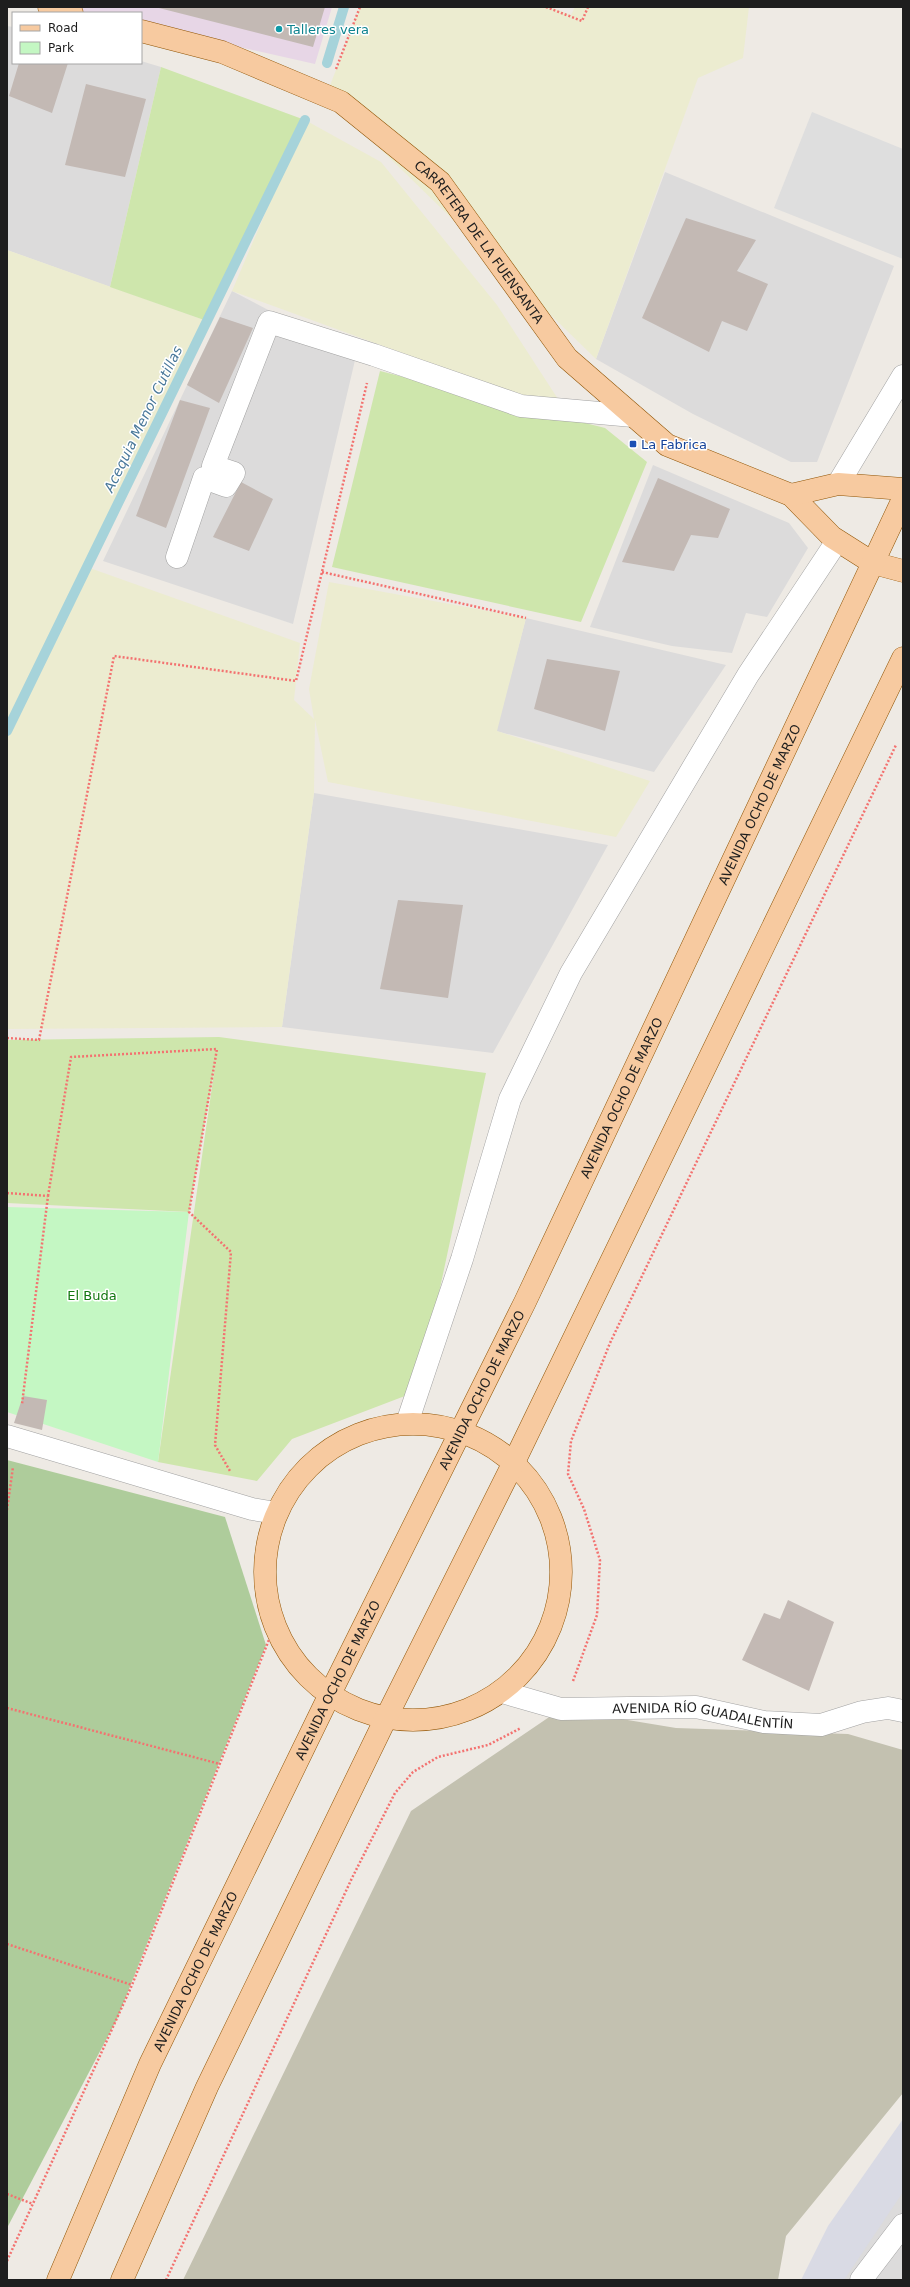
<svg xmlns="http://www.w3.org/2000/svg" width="910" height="2287" font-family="'DejaVu Sans',sans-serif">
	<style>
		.residential { fill: #dcdbdb }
		.industrial { fill: #e7d6e6 }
		.construction { fill: #c3c1b0 }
		.farmland { fill: #ececd0 }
		.grass { fill: #cee6ac }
		.forest { fill: #aecc9b }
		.park { fill: #c4f7c3 }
		.parking { fill: #dedede }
		.plaza { fill: #d9dae4 }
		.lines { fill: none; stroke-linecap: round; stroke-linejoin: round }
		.stream { stroke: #a6d3da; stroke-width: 10 }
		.building { fill: #c3b9b4 }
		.minor-casing { stroke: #a2a2a2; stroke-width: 23 }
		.major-casing { stroke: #915607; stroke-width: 23 }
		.path { stroke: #f37270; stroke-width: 2.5; stroke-dasharray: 2 2; stroke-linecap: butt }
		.minor { stroke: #fff; stroke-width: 22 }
		.major { stroke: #f7caa0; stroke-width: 22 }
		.culture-dot { fill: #0f9aa8; stroke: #fff; stroke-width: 1.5 }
		.transit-dot { fill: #1a4fb4; stroke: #fff; stroke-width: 1.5 }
		.labels { text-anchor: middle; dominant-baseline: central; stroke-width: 3; stroke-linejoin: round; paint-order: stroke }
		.culture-label { font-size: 13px; fill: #0d838f; stroke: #fff; text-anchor: start }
		.street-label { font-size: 13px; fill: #1e1e1e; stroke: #fff }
		.transit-label { font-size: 13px; fill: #164399; stroke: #fff; text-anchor: start }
		.park-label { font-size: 13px; fill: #117710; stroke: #fff }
		.water-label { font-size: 14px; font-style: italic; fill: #49789a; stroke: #fff }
	</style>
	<rect width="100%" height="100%" fill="#eeeae4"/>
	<path class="residential" d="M7 26 13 27V63H141V61L161 67 110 287 7 250Z
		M665 172 894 266 817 462H791L693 414 596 359Z
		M232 291 356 356 293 624 103 561Z
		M653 465 789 523 808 548 767 617 746 613 732 653 672 646 590 627Z
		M526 618 726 665 654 772 496 731Z
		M314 793 608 845 493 1053 282 1027Z
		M903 2183V2280H829Z"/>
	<path class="industrial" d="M60 7H332L315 64 141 25V13H87Z"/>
	<path class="construction" d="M561 1709 676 1728 848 1734 903 1750V2093L786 2236 778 2280H183L411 1811Z"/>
	<path class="farmland" d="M360 7H550L571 15 575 7H749L743 58 698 78 596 359 326 96Z
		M305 120 381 162 497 305 558 399 515 394 232 291Z
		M7 250 207 321 87 567 300 643 294 700 314 719 309 689 329 582 526 618 497 731 650 781 616 837 328 782 315 720 314 793 282 1027 7 1029Z"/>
	<path class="grass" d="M161 67 305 120 207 321 110 287Z
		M380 371 605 428 647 462 581 622 332 567Z
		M219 1037 486 1073 418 1391 292 1439 257 1481 158 1462 216 1059 189 1212 7 1203V1040Z"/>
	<path class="forest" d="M7 1460 225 1517 266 1645 117 2019 7 2228Z"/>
	<path class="park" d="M7 1207 189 1212 158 1462 7 1412Z"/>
	<path class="parking" d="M812 112 903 149V259L774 208Z"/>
	<path class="plaza" d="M903 2119V2192L844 2280H801L828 2226Z"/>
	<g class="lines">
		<path class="stream" d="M327 63 344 7
			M7 731 305 120"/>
	</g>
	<path class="building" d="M155 7H325L313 47Z
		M19 63H68L52 113 9 96Z
		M86 84 146 99 125 177 65 165Z
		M686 218 756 240 737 271 768 284 747 331 722 321 709 352 642 318Z
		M220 317 253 328 219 403 187 385Z
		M180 400 210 408 166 528 136 516Z
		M658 478 730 509 718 538 691 535 674 571 622 562Z
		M241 482 273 499 249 551 213 537Z
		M547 659 620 671 605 731 534 709Z
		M398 900 463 905 448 998 380 989Z
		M23 1396 47 1400 42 1430 14 1423Z
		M788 1600 834 1622 809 1691 742 1660 764 1613 780 1619Z"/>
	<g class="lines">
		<g class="minor-casing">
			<g id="minor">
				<path d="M838 484 903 376"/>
				<path d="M177 557 204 478 226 486 234 473 213 466 269 322 374 355 521 406 633 416"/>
				<path d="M407 1423 462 1259 510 1099 571 973 748 675 837 541"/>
				<path d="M7 1436 252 1509 276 1513"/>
				<path id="s1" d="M502 1692 561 1709 696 1707 764 1722 821 1725 862 1712 888 1708 903 1711"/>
				<path d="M861 2280 903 2225"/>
			</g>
		</g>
		<g class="major-casing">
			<g id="major">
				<path d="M49 7 72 13"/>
				<path id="s2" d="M141 31 222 52 341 102 440 182 567 358 667 445 791 495 832 537 873 563 903 571"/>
				<path d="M791 495 838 484 903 489"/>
				<circle cx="413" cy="1572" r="148"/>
				<path id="s3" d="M58 2280 150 2064 329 1696 525 1302 903 499"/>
				<path d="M122 2280 207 2087 386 1718 514 1462 903 658"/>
			</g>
		</g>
		<path class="path" d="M546 7 582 21 588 7
			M336 69 360 7
			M322 572 526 618
			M7 1038 39 1040 114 656 296 681 367 383
			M7 1193 48 1196 22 1404
			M48 1196 71 1057 217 1049 189 1212 231 1252 215 1445 230 1471
			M7 1510 13 1467
			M573 1681 597 1615 600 1560 584 1509 568 1474 571 1441 610 1343 896 745
			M7 1708 220 1764
			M7 1944 132 1985
			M7 2194 33 2204
			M7 2261 132 1985 274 1627
			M166 2280 352 1878 395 1793 413 1772 438 1757 488 1745 521 1728"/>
		<use href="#minor" class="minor"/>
		<use href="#major" class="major"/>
	</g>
	<circle class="culture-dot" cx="279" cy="29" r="4"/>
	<rect class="transit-dot" x="629" y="440" width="8" height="8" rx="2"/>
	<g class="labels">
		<g class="culture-label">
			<text x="287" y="29">Talleres vera</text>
		</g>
		<g class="street-label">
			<text stroke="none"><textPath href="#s2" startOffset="411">CARRETERA DE LA FUENSANTA</textPath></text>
			<text stroke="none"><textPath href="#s3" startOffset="1634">AVENIDA OCHO DE MARZO</textPath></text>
			<text stroke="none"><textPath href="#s3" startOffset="1310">AVENIDA OCHO DE MARZO</textPath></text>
			<text stroke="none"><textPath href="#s3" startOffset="986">AVENIDA OCHO DE MARZO</textPath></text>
			<text stroke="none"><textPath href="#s3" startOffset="662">AVENIDA OCHO DE MARZO</textPath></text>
			<text stroke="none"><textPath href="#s1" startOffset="204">AVENIDA RÍO GUADALENTÍN</textPath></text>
			<text stroke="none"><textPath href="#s3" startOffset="338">AVENIDA OCHO DE MARZO</textPath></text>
		</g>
		<g class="transit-label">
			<text x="641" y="444">La Fabrica</text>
		</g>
		<g class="park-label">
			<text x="92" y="1295">El Buda</text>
		</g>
		<g class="water-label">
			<text transform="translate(143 419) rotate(-64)">Acequia Menor Cutillas</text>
		</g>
	</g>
	<rect width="910" height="2287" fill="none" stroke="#1e1e1e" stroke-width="16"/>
	<rect x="12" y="12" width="130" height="52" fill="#ffffff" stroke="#a5a5a5"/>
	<rect x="20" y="25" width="20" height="6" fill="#f7caa0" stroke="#a5a5a5"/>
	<text x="48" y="32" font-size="12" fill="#1e1e1e">Road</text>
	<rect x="20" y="42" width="20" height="12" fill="#c4f7c3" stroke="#a5a5a5"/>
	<text x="48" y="52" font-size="12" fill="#1e1e1e">Park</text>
</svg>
